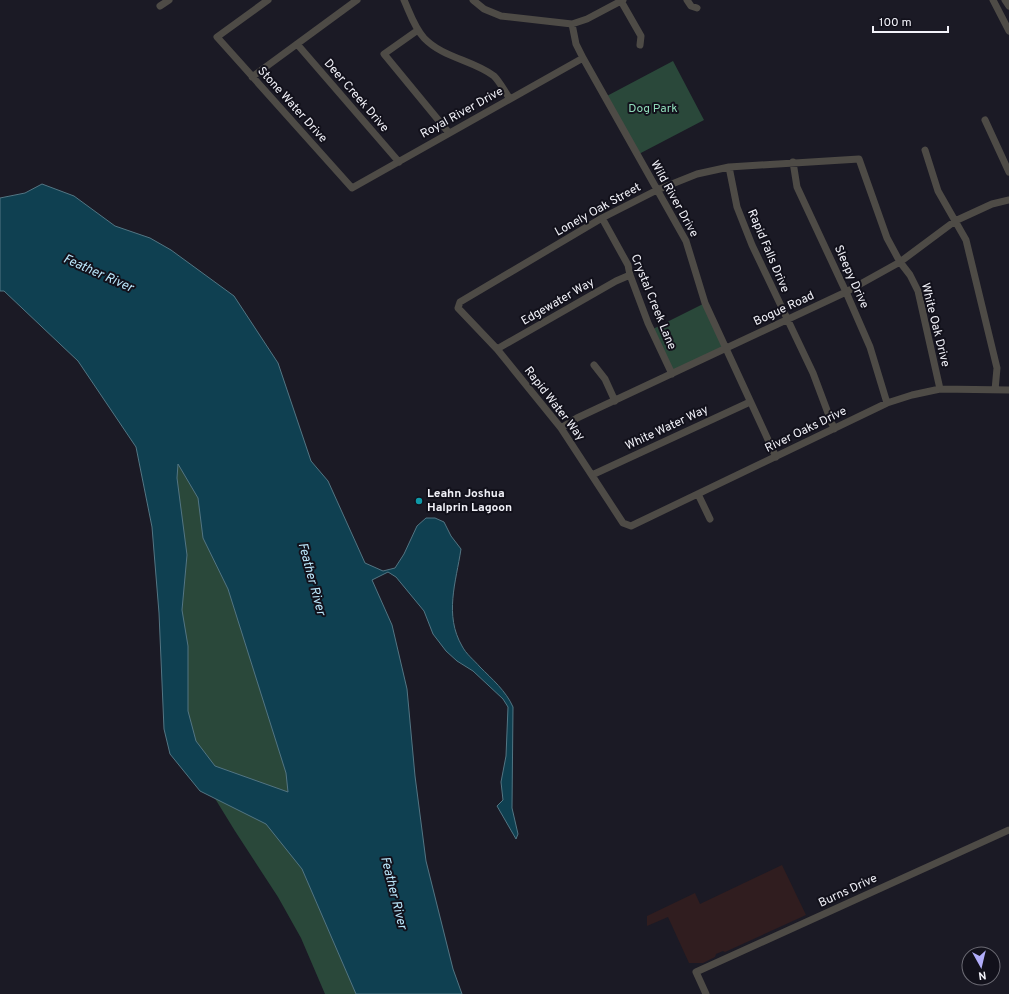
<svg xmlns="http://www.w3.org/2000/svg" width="1009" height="994" font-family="Overpass,sans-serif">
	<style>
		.industrial { fill: #301d1f }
		.green { fill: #2a483a }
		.water { fill: #0f4051; stroke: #537583; fill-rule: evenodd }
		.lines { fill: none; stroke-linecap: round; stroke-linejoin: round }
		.minor { stroke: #4e4b46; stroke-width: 7 }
		.culture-dot { fill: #0f9aa8; stroke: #12111b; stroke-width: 1.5 }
		.labels { text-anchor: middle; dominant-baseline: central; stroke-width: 4; stroke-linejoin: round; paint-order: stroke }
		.street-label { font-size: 12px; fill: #f2f2f9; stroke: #12111b }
		.park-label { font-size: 12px; fill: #90dbb9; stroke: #12111b }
		.poi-label { font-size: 12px; font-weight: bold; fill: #f2f2f9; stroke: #12111b; text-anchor: start }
		.water-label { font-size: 13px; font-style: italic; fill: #bbe7fb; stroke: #12111b }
	</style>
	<rect width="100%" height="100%" fill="#1b1a25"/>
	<path class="industrial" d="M782 865 806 915 725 952 723 951 716 954 715 957 703 963H689L668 917 647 926V916L695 893 700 904Z"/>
	<path class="green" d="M673 61 704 120 637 155 605 97Z
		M705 303 726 349 672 374 651 330Z
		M166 446 216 510 366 994H325L301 938 278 897 235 831 187 753Z"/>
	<path class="water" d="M42 184 74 196 115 226 150 238 171 250 234 296 278 363 311 461 328 481 365 563 383 571 395 568 404 554 417 526 426 518H435L444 522 451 536 461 549C456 582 444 615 462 646 466 654 474 660 480 667 492 679 506 691 513 707L512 808 518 834 516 839 497 806 503 800 501 782 506 756 508 707 503 699 473 671 457 661 446 651 433 634 424 611 396 577 388 572 372 580 392 625 407 689 415 776 426 861 453 969 462 994H356L302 869 266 824 200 791 170 754 164 729 159 613 152 527 136 447 78 361 4 291H0V198L25 193ZM178 464 198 498 203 538 228 589 286 773 288 792 215 766 196 741 188 711V646L182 610 187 555 177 478Z"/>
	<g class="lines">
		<path class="minor" d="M268 0 217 37 352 188 583 58
			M404 0C410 13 414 27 424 38 443 58 473 60 494 76 500 82 505 92 510 99
			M473 0 484 9 501 16 572 24 587 19 623 0
			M687 0 691 6 697 8
			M993 0 1009 31
			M1005 0 1009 6
			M621 1 641 36 640 45
			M160 6 169 0
			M572 24 576 44 583 58 686 241 705 303 776 457
			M418 30 384 54 449 133
			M297 44 399 162
			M252 77 357 0
			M985 120 1009 172
			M925 150 938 191 966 240 997 368 995 390
			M793 162 797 187 846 292 870 347 887 403
			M729 167 737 207 752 245 813 373 834 429
			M602 218 628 265 630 275 648 323 672 374
			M497 349 616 281 630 275
			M594 365 605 379 615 401
			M940 389 918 291 910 275 900 262 887 238 859 159 729 167 697 174 657 190 602 218 460 302 458 308 497 349 561 428 623 523 631 526 887 403 912 395 940 389 1009 390
			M561 428 577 418 846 292 900 262 955 221 992 204 1009 200
			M592 475 750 402
			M698 494 710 519
			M706 994 696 972 1009 830"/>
	</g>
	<circle class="culture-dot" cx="419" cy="501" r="4"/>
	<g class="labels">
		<g class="street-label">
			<text transform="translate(356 96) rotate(49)">Deer Creek Drive</text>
			<text transform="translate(292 105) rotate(48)">Stone Water Drive</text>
			<text transform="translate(462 113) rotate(-29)">Royal River Drive</text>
			<text transform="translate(674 199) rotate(61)">Wild River Drive</text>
			<text transform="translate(598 210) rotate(-29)">Lonely Oak Street</text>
			<text transform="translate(768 251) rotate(67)">Rapid Falls Drive</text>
			<text transform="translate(851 277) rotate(66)">Sleepy Drive</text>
			<text transform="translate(558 302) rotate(-30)">Edgewater Way</text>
			<text transform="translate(653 302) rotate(68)">Crystal Creek Lane</text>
			<text transform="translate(784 309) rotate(-25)">Bogue Road</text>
			<text transform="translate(935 325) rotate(76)">White Oak Drive</text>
			<text transform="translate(554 404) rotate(52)">Rapid Water Way</text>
			<text transform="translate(667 428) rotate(-25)">White Water Way</text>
			<text transform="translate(806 430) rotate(-26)">River Oaks Drive</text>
			<text transform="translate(848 891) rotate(-25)">Burns Drive</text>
		</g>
		<g class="park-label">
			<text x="653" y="109">Dog Park</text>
		</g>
		<g class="poi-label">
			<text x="427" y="494">Leahn Joshua<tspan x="427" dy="14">Halprin Lagoon</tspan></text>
		</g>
		<g class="water-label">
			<text transform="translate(98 274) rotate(24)">Feather River</text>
			<text transform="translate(311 579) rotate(75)">Feather River</text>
			<text transform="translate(393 893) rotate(76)">Feather River</text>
		</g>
	</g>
	<g transform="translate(981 966) rotate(172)"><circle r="19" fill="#12111b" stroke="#6c6b74"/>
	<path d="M0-3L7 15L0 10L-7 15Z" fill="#b1adfa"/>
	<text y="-6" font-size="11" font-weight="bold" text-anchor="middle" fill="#f2f2f9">N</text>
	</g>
	<path d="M873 26v6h75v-6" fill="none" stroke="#f2f2f9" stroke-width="2"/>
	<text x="879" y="26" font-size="12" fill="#f2f2f9" stroke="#12111b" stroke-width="3" paint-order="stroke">100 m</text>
</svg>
